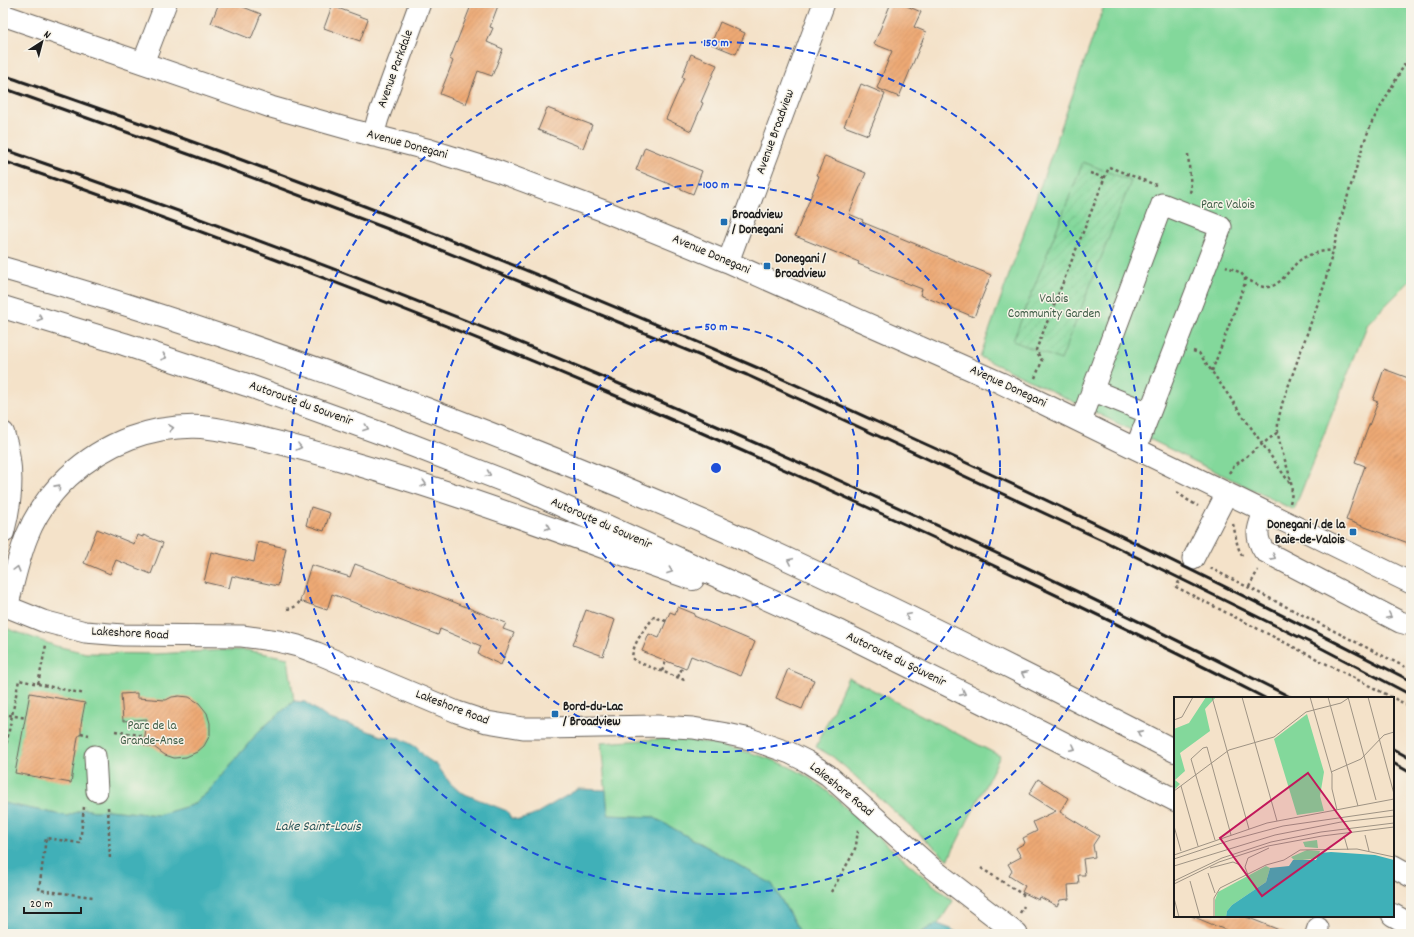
<svg xmlns="http://www.w3.org/2000/svg" width="1414" height="937" font-family="Dekko,sans-serif">
	<style>
		.park { fill: #83d89b; stroke: #507a5c }
		.garden { fill: url(#garden-furrows); stroke: #507a5c }
		.water { fill: #3fb0b8; stroke: #2e666a }
		.building { fill: url(#building-hatch) }
		.lines { fill: none; stroke-linecap: round; stroke-linejoin: round }
		.minor-casing { stroke: #686159; stroke-width: 23 }
		.highway-casing { stroke: #686159; stroke-width: 24 }
		.path { stroke: #686159; stroke-width: 2.5; stroke-dasharray: 3 3; stroke-linecap: butt }
		.minor { stroke: #fff; stroke-width: 21 }
		.highway { stroke: #fff; stroke-width: 22 }
		.rail { stroke: #1c1c1c; stroke-width: 3 }
		.oneway { stroke: #999 }
		.ring { fill: none; stroke: #1d4ed8; stroke-width: 2; stroke-dasharray: 7 5 }
		.poi-dot { fill: #1f6fb2; stroke: #f7f3e8; stroke-width: 1.5 }
		.labels { text-anchor: middle; dominant-baseline: central; stroke-width: 3; stroke-linejoin: round; paint-order: stroke }
		.street-label { font-size: 13px; fill: #1c1c1c; stroke: #f7f3e8 }
		.park-label { font-size: 13px; fill: #405e48; stroke: #f7f3e8 }
		.poi-label { font-size: 13px; font-weight: bold; fill: #1c1c1c; stroke: #f7f3e8; text-anchor: start }
		.water-label { font-size: 14px; font-style: italic; fill: #2a575a; stroke: #f7f3e8 }
		.inset-road { fill: none; stroke: #9e9384; stroke-width: 1 }
		.view { fill: #c2185b; fill-opacity: 0.15; stroke: #c2185b; stroke-width: 2 }
		.inset-edge { fill: none; stroke: #1c1c1c; stroke-width: 2 }
		.centre { fill: #1d4ed8; stroke: #f7f3e8; stroke-width: 2 }
		.ring-label { font-size: 12px; text-anchor: middle; font-weight: bold; fill: #1d4ed8; stroke: #f7f3e8; stroke-width: 3; stroke-linejoin: round; paint-order: stroke }
	</style>
	<defs>
		<pattern id="garden-furrows" width="10" height="10" patternUnits="userSpaceOnUse"><rect width="10" height="10" fill="#83d89b"/><path d="M-1 1l2-2M0 10L10 0M9 11l2-2" fill="none" stroke="#71b985"/></pattern>
		<pattern id="building-hatch" width="6" height="6" patternUnits="userSpaceOnUse"><rect width="6" height="6" fill="#eda975"/><path d="M-1 1l2-2M0 6l6-6M5 7l2-2" fill="none" stroke="#cb9165"/></pattern>
	</defs>
	<rect width="100%" height="100%" fill="#f7f3e8"/>
	<filter id="ink" filterUnits="userSpaceOnUse"><feTurbulence type="fractalNoise" baseFrequency=".025" numOctaves="2"/><feDisplacementMap in="SourceGraphic" scale="8" xChannelSelector="R" yChannelSelector="G"/><feConvolveMatrix kernelMatrix="1 2 1 2 8 2 1 2 1" color-interpolation-filters="sRGB"/></filter>
	<filter id="wash" filterUnits="userSpaceOnUse"><feTurbulence type="fractalNoise" baseFrequency=".012" numOctaves="4" result="noise"/><feDisplacementMap in="SourceGraphic" scale="16" xChannelSelector="R" yChannelSelector="G"/><feGaussianBlur stdDeviation="0.9" result="paint"/><feColorMatrix in="noise" values="0 0 0 0 0 0 0 0 0 0 0 0 0 0 0 0 0 1.4 0 .05"/><feComposite in="paint" operator="in"/></filter>
	<g filter="url(#wash)">
		<rect width="100%" height="100%" fill="#f4e2c9"/>
		<path class="park" d="M1105 3H1411V280L1368 323 1294 510 1027 379 980 357Z
			M3 627 56 646 86 653 156 654 226 650H246L288 658 294 701 259 731 208 792 192 805 158 815 108 810 95 811 84 809 67 816 3 803Z
			M848 677 1000 756 948 860 845 767 833 757 816 747Z
			M674 738C715 743 770 754 805 775 826 788 845 807 863 824 893 850 922 876 953 901L938 924 930 927 919 934H801L772 884 653 817 608 815 601 743Z"/>
		<path class="garden" d="M1083 162 1131 181 1061 360 1013 341Z"/>
		<path class="water" d="M294 701 305 702 329 719 358 727 381 736 400 738 416 747 426 758 437 765 450 783 460 792 507 811 511 818 519 820 532 816 578 789 606 790 608 815 653 817 772 884 801 934H3V803L67 816 84 809 95 811 108 810 158 815 192 805 208 792 259 731Z
			M938 924 951 929 959 934H919L930 927Z"/>
		<g id="blocks">
			<path class="building" d="M219 3H233L261 14 251 39 211 23Z
				M472 3H499L490 27 493 28 487 42 503 49 492 76 478 71 466 104 440 94 453 61 450 59Z
				M891 3H900L921 12 914 27 926 32 899 97 877 88 892 51 874 44Z
				M332 6 368 19 360 41 324 28Z
				M720 22 745 33 736 54 711 44Z
				M691 54 717 65 701 102 703 103 691 131 666 119 684 78 682 77Z
				M861 84 885 94 868 135 844 126Z
				M547 108 592 125 583 148 538 130Z
				M645 147 702 171 693 194 636 170Z
				M825 156 866 173 849 214 863 220 862 222 991 275 974 317 920 295 922 289 858 264 859 262 795 236 819 176 817 175Z
				M1384 369 1411 379V544L1346 520 1365 466 1355 462 1378 402 1373 400Z
				M311 507 330 513 324 531 306 525Z
				M97 529 134 544 137 535 143 537V535L163 543 151 574 116 560 110 574 84 563Z
				M258 542 286 548 278 586 232 576 229 588 204 582 211 552 254 562Z
				M355 564 424 590 506 623 503 629 514 633 501 665 478 654 481 646 440 629 438 635 332 594 327 610 300 601 311 565 350 577Z
				M678 607 695 614 694 616 755 642 741 676 691 656 686 669 642 651 649 634 659 638 670 612 675 614Z
				M586 610 615 620 603 656 573 645Z
				M788 669 814 680 802 709 776 698Z
				M30 693 85 703 81 724V733L78 737 71 783 15 773Z
				M137 693V698L166 700 172 697 179 696 189 697 199 703 207 713 210 723V735L204 746 197 752 186 757 174 758 165 755 154 747 144 745 147 719 123 721 121 694Z
				M1038 779 1068 798 1060 812 1099 836 1093 845 1095 857 1083 859 1085 875H1078L1079 884 1068 885 1069 899 1060 900 1057 906 1040 897 1039 900 1022 892 1025 886 1009 876 1012 871 1008 864 1021 857 1016 848 1025 843 1023 838 1037 831 1033 822 1056 811 1029 794Z
				M1192 916H1244L1287 933V934H1235Z"/>
		</g>
	</g>
	<g filter="url(#ink)">
		<use href="#blocks" fill-opacity="0" stroke="#686159" stroke-width="1"/>
		<g class="lines">
			<g class="minor-casing">
				<path id="minor" d="M3 15 271 107 356 131 430 150 497 171 604 211 728 262 1001 383 1411 583
					M143 63 166 3
					M373 136 378 118 420 3
					M728 262 824 3
					M1092 390 1149 413
					M1081 421 1162 204 1221 227 1136 448
					M1264 512C1258 528 1254 535 1264 551L1400 622 1411 625
					M1193 559 1227 493
					M3 605 43 621 85 632 123 635 242 636 278 641 298 646 317 653 457 712 487 722 523 728H543L657 726 693 728 727 734 750 739 790 753 806 761 828 775 933 869 1017 934
					M95 756 97 791
					M1316 934 1318 928"/>
			</g>
			<g class="highway-casing">
				<path id="highway" d="M3 268C138 306 271 351 403 400 512 441 621 485 728 532 879 600 1028 675 1175 751
					M3 307 124 344 247 385 391 437 525 489 840 632 1038 730 1175 800
					M3 433C14 466 12 499 3 532
					M7 606C13 583 18 558 27 536 45 491 85 455 130 438 152 430 177 426 201 427 216 428 231 432 245 435 284 443 321 454 359 465 472 498 582 540 693 579
					M1393 866 1411 876
					M1393 915 1411 925"/>
			</g>
			<path class="path" d="M1188 154 1191 188 1190 193
				M1090 173 1105 178
				M1245 278C1251 281 1259 287 1265 287 1280 289 1290 266 1303 258 1312 253 1323 251 1333 250
				M1193 351 1199 353 1291 485
				M1212 371 1245 283V278L1241 273 1226 266
				M1035 378 1042 361 1036 350 1109 167 1156 185
				M1229 473 1234 466 1278 432
				M1177 492 1186 499 1198 506
				M1290 503C1297 480 1280 456 1278 432 1277 423 1280 413 1282 404L1324 286 1342 215 1364 142 1372 122 1411 53
				M1233 524C1236 535 1236 547 1243 557
				M1210 568 1411 670
				M1182 576 1176 587 1411 707
				M1249 587 1258 570
				M287 609C293 608 296 607 300 601
				M666 621 654 617C645 629 633 642 632 658L635 661 687 681
				M662 671 666 661
				M678 677 682 668
				M38 684 85 694
				M3 714 26 718
				M115 731 145 736
				M81 733 89 735
				M3 761 19 680 38 684 46 645
				M84 807 80 843 46 838 39 890 93 897
				M108 807 110 861
				M981 868 1025 896
				M831 892 853 854 856 846 858 829
				M1020 913 1024 906"/>
			<use href="#minor" class="minor"/>
			<use href="#highway" class="highway"/>
			<path class="rail" d="M3 75C86 104 168 132 250 163 419 225 585 293 751 365 793 383 835 403 877 422 1057 503 1235 590 1411 681
				M3 88 216 164 388 229 516 280 747 375 1104 541 1323 649 1411 695
				M3 149C209 220 414 297 615 382 845 480 1070 585 1292 698
				M3 161C205 231 405 307 602 390 695 429 788 471 880 513 1009 572 1138 633 1265 698
				M1393 749 1411 759
				M1393 763 1411 773"/>
		</g>
		<defs><path id="oneway-chevron" d="M-2-3.5L2.5 0L-2 3.5" fill="none" stroke-width="1.6" stroke-linecap="round" stroke-linejoin="round"/></defs>
		<g class="oneway">
			<use href="#oneway-chevron" transform="translate(40 318) rotate(17)"/>
			<use href="#oneway-chevron" transform="translate(164 357) rotate(18)"/>
			<use href="#oneway-chevron" transform="translate(171 428) rotate(-6)"/>
			<use href="#oneway-chevron" transform="translate(366 428) rotate(20)"/>
			<use href="#oneway-chevron" transform="translate(299 447) rotate(14)"/>
			<use href="#oneway-chevron" transform="translate(488 474) rotate(22)"/>
			<use href="#oneway-chevron" transform="translate(424 484) rotate(18)"/>
			<use href="#oneway-chevron" transform="translate(58 487) rotate(-48)"/>
			<use href="#oneway-chevron" transform="translate(548 527) rotate(20)"/>
			<use href="#oneway-chevron" transform="translate(1273 557) rotate(28)"/>
			<use href="#oneway-chevron" transform="translate(790 561) rotate(-155)"/>
			<use href="#oneway-chevron" transform="translate(17 569) rotate(-75)"/>
			<use href="#oneway-chevron" transform="translate(670 571) rotate(20)"/>
			<use href="#oneway-chevron" transform="translate(908 616) rotate(-154)"/>
			<use href="#oneway-chevron" transform="translate(1389 616) rotate(27)"/>
			<use href="#oneway-chevron" transform="translate(1024 674) rotate(-154)"/>
			<use href="#oneway-chevron" transform="translate(963 693) rotate(26)"/>
			<use href="#oneway-chevron" transform="translate(1140 733) rotate(-153)"/>
			<use href="#oneway-chevron" transform="translate(1073 748) rotate(27)"/>
		</g>
	</g>
	<g class="ring">
		<circle cx="716" cy="468" r="142"/>
		<circle cx="716" cy="468" r="284"/>
		<circle cx="716" cy="468" r="426"/>
	</g>
	<g class="poi-dot">
		<rect x="720" y="218" width="8" height="8" rx="2"/>
		<rect x="763" y="262" width="8" height="8" rx="2"/>
		<rect x="1349" y="528" width="8" height="8" rx="2"/>
		<rect x="551" y="710" width="8" height="8" rx="2"/>
	</g>
	<g class="labels">
		<g class="street-label">
			<text transform="translate(396 69) rotate(-70)">Avenue Parkdale</text>
			<text transform="translate(776 132) rotate(-70)">Avenue Broadview</text>
			<text transform="translate(407 145) rotate(15)">Avenue Donegani</text>
			<text transform="translate(711 255) rotate(23)">Avenue Donegani</text>
			<text transform="translate(1008 387) rotate(25)">Avenue Donegani</text>
			<text transform="translate(301 404) rotate(20)">Autoroute du Souvenir</text>
			<text transform="translate(601 524) rotate(24)">Autoroute du Souvenir</text>
			<text transform="translate(130 634) rotate(3)">Lakeshore Road</text>
			<text transform="translate(896 660) rotate(26)">Autoroute du Souvenir</text>
			<text transform="translate(452 708) rotate(21)">Lakeshore Road</text>
			<text transform="translate(841 790) rotate(39)">Lakeshore Road</text>
		</g>
		<g class="park-label">
			<text x="1228" y="205">Parc Valois</text>
			<text x="1054" y="299">Valois<tspan x="1054" dy="15">Community Garden</tspan></text>
			<text x="152" y="726">Parc de la<tspan x="152" dy="15">Grande-Anse</tspan></text>
		</g>
		<g class="poi-label">
			<text x="732" y="215">Broadview<tspan x="732" dy="15">/ Donegani</tspan></text>
			<text x="775" y="259">Donegani /<tspan x="775" dy="15">Broadview</tspan></text>
			<text x="1345" y="525" text-anchor="end">Donegani / de la<tspan x="1345" dy="15">Baie-de-Valois</tspan></text>
			<text x="563" y="707">Bord-du-Lac<tspan x="563" dy="15">/ Broadview</tspan></text>
		</g>
		<g class="water-label">
			<text x="318" y="827">Lake Saint-Louis</text>
		</g>
	</g>
	<g transform="translate(1174 697)">
		<rect width="220" height="220" fill="#f4e2c9"/>
		<path d="M32 0H42L31 12 36 34 6 56 11 74 1 83 6 87 0 93V32L15 26ZM133 17 150 75 146 99 150 114 123 118 100 42ZM143 143 144 151 131 150 129 145ZM133 153 146 154 144 161 121 164 117 160ZM92 169 96 171 92 185 58 208 53 214 52 220H41V203L44 195Z" fill="#83d89b"/>
		<path d="M157 155 201 158 220 163V220H52L53 214 58 208 92 185 96 171 115 169 119 163H142L146 156Z" fill="#3fb0b8"/>
		<path class="inset-road" d="M38 0 75 132M68 0 103 124M136 0 158 77V92L163 113M154 0 184 109M174 0 202 103M194 0 220 97M0 23 8 20 19 0M157 75 187 62 210 38 220 35M7 89 24 149M0 94 55 53 100 40 132 15 167 6 176 0M0 129 7 154M191 138 195 154M170 139 174 153M41 143 17 62 29 51 33 50 57 138M0 158 93 126 220 102M0 162 57 143 109 129 220 113M0 169 101 138 167 125 220 119M36 171 59 165 66 168 70 174M34 176 41 196M74 178 71 170 74 161 95 151M0 184 48 161 97 145 147 135 220 126M16 184 26 220M0 187 45 165 94 149 148 139 220 130M0 201 5 220M40 220V201L46 191 92 168 110 163 126 153 183 152 220 160"/>
		<path class="view" d="M134 76 177 135 88 199 46 141Z"/>
		<rect width="220" height="220" class="inset-edge"/>
	</g>
	<circle cx="716" cy="468" r="6" class="centre"/>
	<g class="ring-label">
		<text x="716" y="46">150 m</text>
		<text x="716" y="188">100 m</text>
		<text x="716" y="330">50 m</text>
	</g>
	<rect width="1414" height="937" fill="none" stroke="#f7f3e8" stroke-width="16"/>
	<g transform="translate(42 42) rotate(36)" stroke="#f7f3e8" stroke-width="3" paint-order="stroke">
	<path d="M0-3L7 15L0 10L-7 15Z" fill="#1c1c1c"/>
	<text y="-6" font-size="11" font-weight="bold" text-anchor="middle" fill="#1c1c1c">N</text>
	</g>
	<path d="M24 907v6h57v-6" fill="none" stroke="#1c1c1c" stroke-width="2"/>
	<text x="30" y="907" font-size="12" fill="#1c1c1c" stroke="#f7f3e8" stroke-width="3" paint-order="stroke">20 m</text>
</svg>
